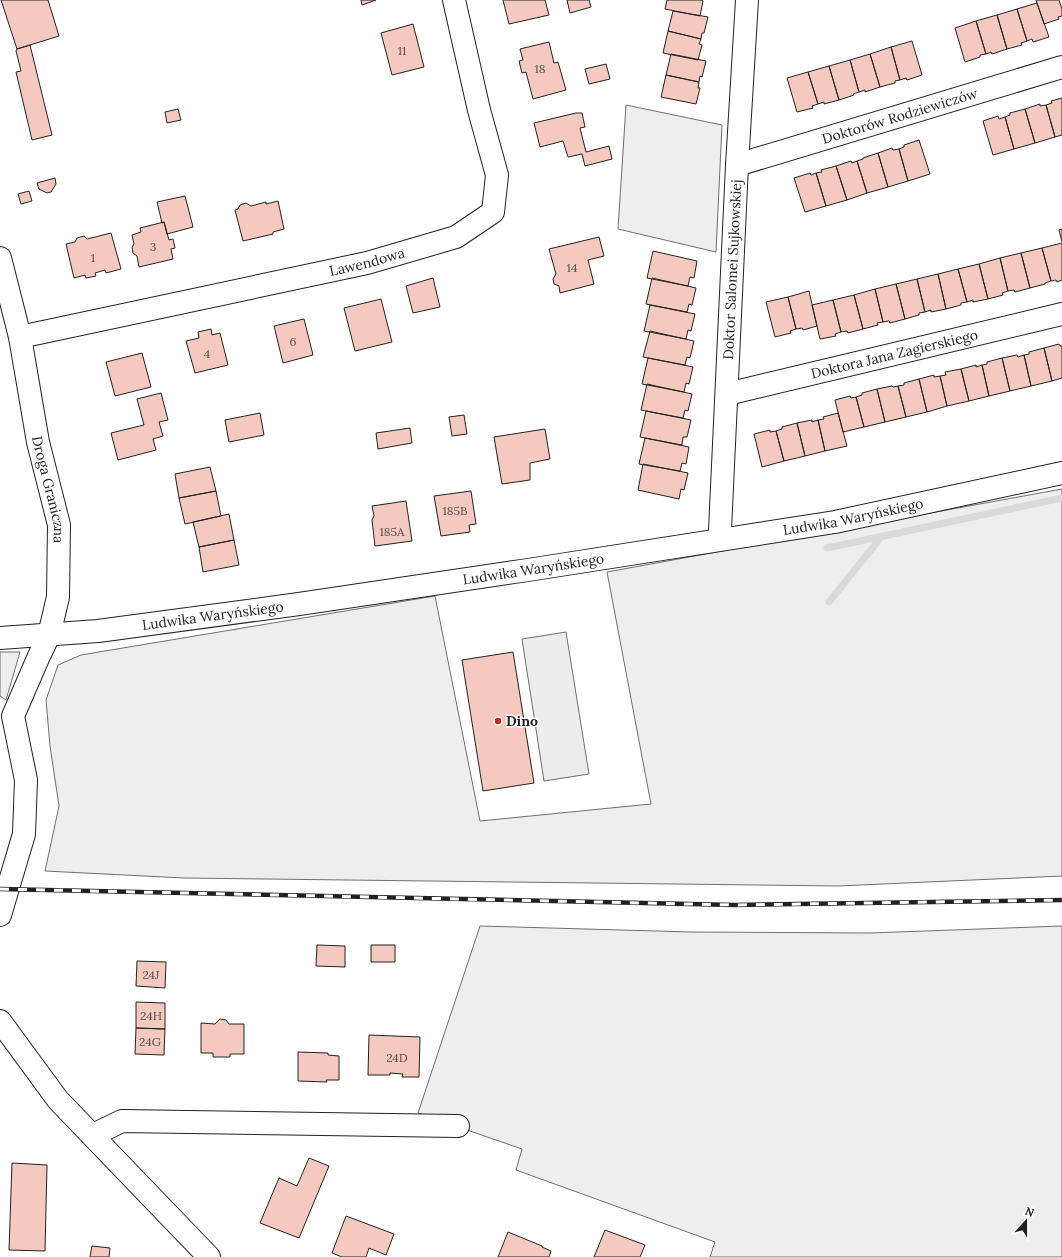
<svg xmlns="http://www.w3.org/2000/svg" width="1062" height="1257" font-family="Lora,serif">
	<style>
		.green { fill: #eee; stroke: #6f6f6f }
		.parking { fill: #ededed; stroke: #6f6f6f }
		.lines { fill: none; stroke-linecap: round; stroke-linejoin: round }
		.stream { stroke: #d9d9d9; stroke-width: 7 }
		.building { fill: #f3c9c0; stroke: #222 }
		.minor-casing { stroke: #222; stroke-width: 24 }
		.minor { stroke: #fff; stroke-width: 22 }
		.rail-casing { stroke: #222; stroke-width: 4.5 }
		.rail { stroke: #fff; stroke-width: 3; stroke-dasharray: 9; stroke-linecap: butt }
		.poi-dot { fill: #c62828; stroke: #fff; stroke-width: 1.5 }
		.labels { text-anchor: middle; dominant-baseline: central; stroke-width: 3; stroke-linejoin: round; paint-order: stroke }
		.number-label { font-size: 12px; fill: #564c4a }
		.street-label { font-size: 14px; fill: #222; stroke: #fff }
		.poi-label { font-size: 14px; font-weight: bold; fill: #222; stroke: #fff; text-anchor: start }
	</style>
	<rect width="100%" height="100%" fill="#fff"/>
	<path class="green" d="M626 105 722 125 716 252 618 229Z
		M1062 489V876L838 886 184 878 45 871 59 806 50 746 46 700 58 665 81 655 435 596 480 821 651 804 607 572Z
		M0 652H20L6 700 0 696Z
		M480 926 691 932 870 933 1062 926V1257H710L715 1242 516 1170 522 1149 418 1113Z"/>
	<path class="parking" d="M566 632 589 774 544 781 522 639Z"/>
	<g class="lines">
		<path class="stream" d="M827 548 1062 498
			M829 602 882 536"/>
	</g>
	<path class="building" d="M1 0H48L59 36 17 49Z
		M361 0H376L362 5Z
		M503 0H545L549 15 509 24Z
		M567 0H589L591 7 570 13Z
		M667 0H701L703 1 700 16 665 9Z
		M1036 0H1059L1062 9V16L1058 17 1059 19 1044 24Z
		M1037 3 1049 37 1033 42 1032 39 1027 41 1017 9Z
		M1017 9 1027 41 1021 43 1022 45 1007 49 997 15Z
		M673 11 708 17 704 33H702L701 39 668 31Z
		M997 15 1007 49 992 54 991 52 986 54 976 21Z
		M976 21 986 54 980 55V57L965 62 955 28Z
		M413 24 424 67 392 75 381 33Z
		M668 31 701 39 699 44 702 45 698 60 663 53Z
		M912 41 922 75 907 80 906 78 900 80 891 47Z
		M549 42 554 63 558 62 566 90 533 99 526 72 522 73 519 61 523 60 520 49Z
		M30 45 52 135 32 140 16 72 21 71 16 51 17 49Z
		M891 47 900 80 895 81V83L880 87 870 54Z
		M671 54 706 61 702 77 700 76 699 82 666 75Z
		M870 54 880 87 865 92V90L859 92 850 60Z
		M850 60 859 92 853 94 854 95 839 100 829 66Z
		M606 64 610 79 589 84 585 69Z
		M829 66 839 100 824 104V102L818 104 808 72Z
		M808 72 818 104 812 106 813 108 797 112 787 78Z
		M666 75 699 82 698 88H700L696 104 661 97Z
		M1062 98V135L1055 137 1046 105 1052 103 1051 101Z
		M1040 104V106L1046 105 1055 137 1035 143 1025 109Z
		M178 109 181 120 167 123 165 112Z
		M1025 109 1035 143 1014 149 1005 117 1010 115V113Z
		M576 113H582L585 127 580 128 586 152 609 146 612 159 585 166 582 154 568 157 563 141 540 147 534 123Z
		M998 116 999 119 1005 117 1014 149 993 155 983 121Z
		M919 140 930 174 908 181 899 149 904 147V145Z
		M892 148 893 150 899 149 908 181 888 187 878 153Z
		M878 153 888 187 867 193 857 161 863 159V158Z
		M851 161 852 163 857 161 867 193 847 200 836 166Z
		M836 166 847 200 826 206 816 173 822 172 821 170Z
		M810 173 811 175 816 173 826 206 805 212 794 178Z
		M55 178 56 184 51 192 47 193 39 189 37 183Z
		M29 191 32 201 21 204 18 194Z
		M185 196 193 227 167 234 164 222 162 223 157 202Z
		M278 201 284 229 273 232V234L243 241 235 210 238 209 240 205 246 203 251 206 266 202V204Z
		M164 222 169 240 173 239 175 248 171 249 173 259 139 267 137 256 133 253 132 247 134 244 132 235 141 232 140 228Z
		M1062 229V242L1059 230Z
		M111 233 121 269 106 273 105 270 95 273 96 276 86 278 85 275 74 278 66 244 75 242 77 238 84 236 87 239Z
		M599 237 604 256 588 260 594 284 560 293 559 286 554 284 553 279 556 274 549 249Z
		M1062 243V280L1057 282 1056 280 1051 281 1042 248Z
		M1042 248 1051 281 1045 283V284L1030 288 1021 253Z
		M653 251 697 261 694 278 690 277 688 286 647 278Z
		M1021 253 1030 288 1015 292 1014 290 1008 291 1000 258Z
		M1000 258 1008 291 1002 293 1003 295 988 299 979 264Z
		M979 264 988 299 973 302V300L967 302 958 269Z
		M958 269 967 302 961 303V305L946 309 938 274Z
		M938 274 946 309 931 312V310L925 312 917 279Z
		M433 278 440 307 413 313 406 286Z
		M652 278 696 288 692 305 689 304 687 312 646 304Z
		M917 279 925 312 919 313V315L905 319 896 284Z
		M896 284 905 319 890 323 889 321 883 322 875 289Z
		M875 289 883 322 877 323 878 325 863 329 854 295Z
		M809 291 817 326 803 330 802 328 796 329 788 297Z
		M854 295 863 329 848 333 847 331 841 332 833 300Z
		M788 297 796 329 790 331 791 333 775 337 766 302Z
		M381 299 392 342 355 351 344 308Z
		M833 300 841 332 835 334 836 336 820 339 812 305Z
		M650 305 695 314 691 331 688 330 686 339 644 331Z
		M304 319 313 355 283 363 274 326Z
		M211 329 212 335 220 333 228 365 195 373 186 341 199 338 198 332Z
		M650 331 694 341 690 358 687 357 685 365 643 357Z
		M1059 344 1060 346H1062V378L1052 381 1044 348Z
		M1044 348 1052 381 1031 386 1024 355 1029 354V352Z
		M142 353 151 387 115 396 106 362Z
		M1017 355 1018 357 1024 355 1031 386 1010 391 1002 358Z
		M648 358 693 367 689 384 686 383 684 392 642 384Z
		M1002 358 1010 391 989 396 982 365 987 364V362Z
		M976 365V367L982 365 989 396 969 401 961 369Z
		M961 369 969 401 947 406 940 376 946 375 945 372Z
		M934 375V377L940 376 947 406 927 412 919 379Z
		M919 379 927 412 906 417 898 386 904 385V383Z
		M647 384 692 394 688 411 685 410 683 418 641 410Z
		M892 386 893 387 898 386 906 417 885 422 877 389Z
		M877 389 885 422 864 427 856 397 862 395V393Z
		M161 393 168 420 159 422 163 436 153 439 156 450 118 460 111 433 144 425 137 399Z
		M850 396 851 398 856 397 864 427 843 432 835 400Z
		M646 411 691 420 687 437H683L682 445 640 437Z
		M260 413 264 435 229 442 225 420Z
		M838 413 847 446 825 451 818 420 824 419 823 417Z
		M464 415 467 434 452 436 449 417Z
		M812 420V422L818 420 825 451 805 456 797 423Z
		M797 423 805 456 784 461 776 431 782 429V427Z
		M410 428 412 443 378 449 376 433Z
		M545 429 550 459 530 463V480L502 484 494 437Z
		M770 430V432L776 431 784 461 762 467 754 434Z
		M645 438 689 447 686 464 682 463 680 471 639 464Z
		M643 464 688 473 684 490 681 489 679 499 638 490Z
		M210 467 216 491 179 498 175 474Z
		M216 491 221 516 185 524 179 498Z
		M471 491 476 524 469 525 470 532 441 536 434 496Z
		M406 501 412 541 375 546 372 520 374 516 372 506Z
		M229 514 234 540 199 547 193 522Z
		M234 540 239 565 203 572 199 547Z
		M513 652 534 783 483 791 462 660Z
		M317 945 345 946V967L316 966Z
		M371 945H395V962H371Z
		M137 961 166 962 165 988 136 986Z
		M136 1002 165 1003V1029L136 1028Z
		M220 1019 226 1020 229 1024H244V1054H230V1057H213V1053H201V1023L215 1024Z
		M136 1028 165 1029 164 1055 135 1054Z
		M369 1035 420 1037 419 1077H402L403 1074 390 1073V1075H368Z
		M298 1052 328 1053V1055L339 1056V1080H326L327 1082 298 1081Z
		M309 1158 329 1166 299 1238 260 1223 279 1178 297 1186Z
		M12 1163 47 1165 45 1251 9 1250Z
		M346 1216 394 1234 386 1255 369 1248 366 1257H342L332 1253Z
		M605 1230 645 1245 640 1257H594Z
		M508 1232 542 1246V1247L551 1251 549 1257H498Z
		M92 1246 110 1248 109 1257H90Z"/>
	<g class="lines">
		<g class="minor-casing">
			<g id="minor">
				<path id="s1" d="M737 165 1062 67"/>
				<path id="s2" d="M0 258 20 337 38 442 59 525 58 597 49 635 39 656 13 716 26 780 24 834 0 915"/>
				<path id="s3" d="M20 337 367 263 456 237 493 212 497 175 479 110 454 0"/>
				<path id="s4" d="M727 394 1062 314"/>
				<path id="s5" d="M722 539 720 530 737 165 747 0"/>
				<path id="s6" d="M0 638 98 631 299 604 528 570 835 522 1062 473"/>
				<path d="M0 1021 58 1100 209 1257"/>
				<path d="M93 1135 122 1121 458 1126"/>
			</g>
		</g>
		<use href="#minor" class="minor"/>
		<g class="rail-casing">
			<path id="rail" d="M0 889 735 905 1062 900"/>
		</g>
		<use href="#rail" class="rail"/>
	</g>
	<circle class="poi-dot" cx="498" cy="721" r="4"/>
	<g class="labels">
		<g class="number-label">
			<text x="402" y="50">11</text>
			<text x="540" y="68">18</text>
			<text x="153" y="246">3</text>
			<text x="93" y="257">1</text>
			<text x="572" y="267">14</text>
			<text x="293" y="341">6</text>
			<text x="207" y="353">4</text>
			<text x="455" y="510">185B</text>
			<text x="392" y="531">185A</text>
			<text x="151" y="974">24J</text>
			<text x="151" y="1015">24H</text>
			<text x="150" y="1041">24G</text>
			<text x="397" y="1057">24D</text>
		</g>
		<g class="street-label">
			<text stroke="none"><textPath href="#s1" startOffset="170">Doktorów Rodziewiczów</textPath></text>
			<text stroke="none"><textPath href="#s3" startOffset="355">Lawendowa</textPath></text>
			<text stroke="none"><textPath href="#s5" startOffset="270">Doktor Salomei Sujkowskiej</textPath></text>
			<text stroke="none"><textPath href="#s4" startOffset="172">Doktora Jana Zagierskiego</textPath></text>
			<text stroke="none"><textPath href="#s2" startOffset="237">Droga Graniczna</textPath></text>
			<text stroke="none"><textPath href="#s6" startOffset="862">Ludwika Waryńskiego</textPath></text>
			<text stroke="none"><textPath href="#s6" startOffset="538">Ludwika Waryńskiego</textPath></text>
			<text stroke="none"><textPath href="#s6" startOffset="214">Ludwika Waryńskiego</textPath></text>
		</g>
		<g class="poi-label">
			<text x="506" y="721">Dino</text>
		</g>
	</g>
	<g transform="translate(1026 1221) rotate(21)" stroke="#ffffff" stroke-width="3" paint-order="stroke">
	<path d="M0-3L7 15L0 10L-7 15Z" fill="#222222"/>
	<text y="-6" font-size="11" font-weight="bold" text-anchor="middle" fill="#222222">N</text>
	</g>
</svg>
